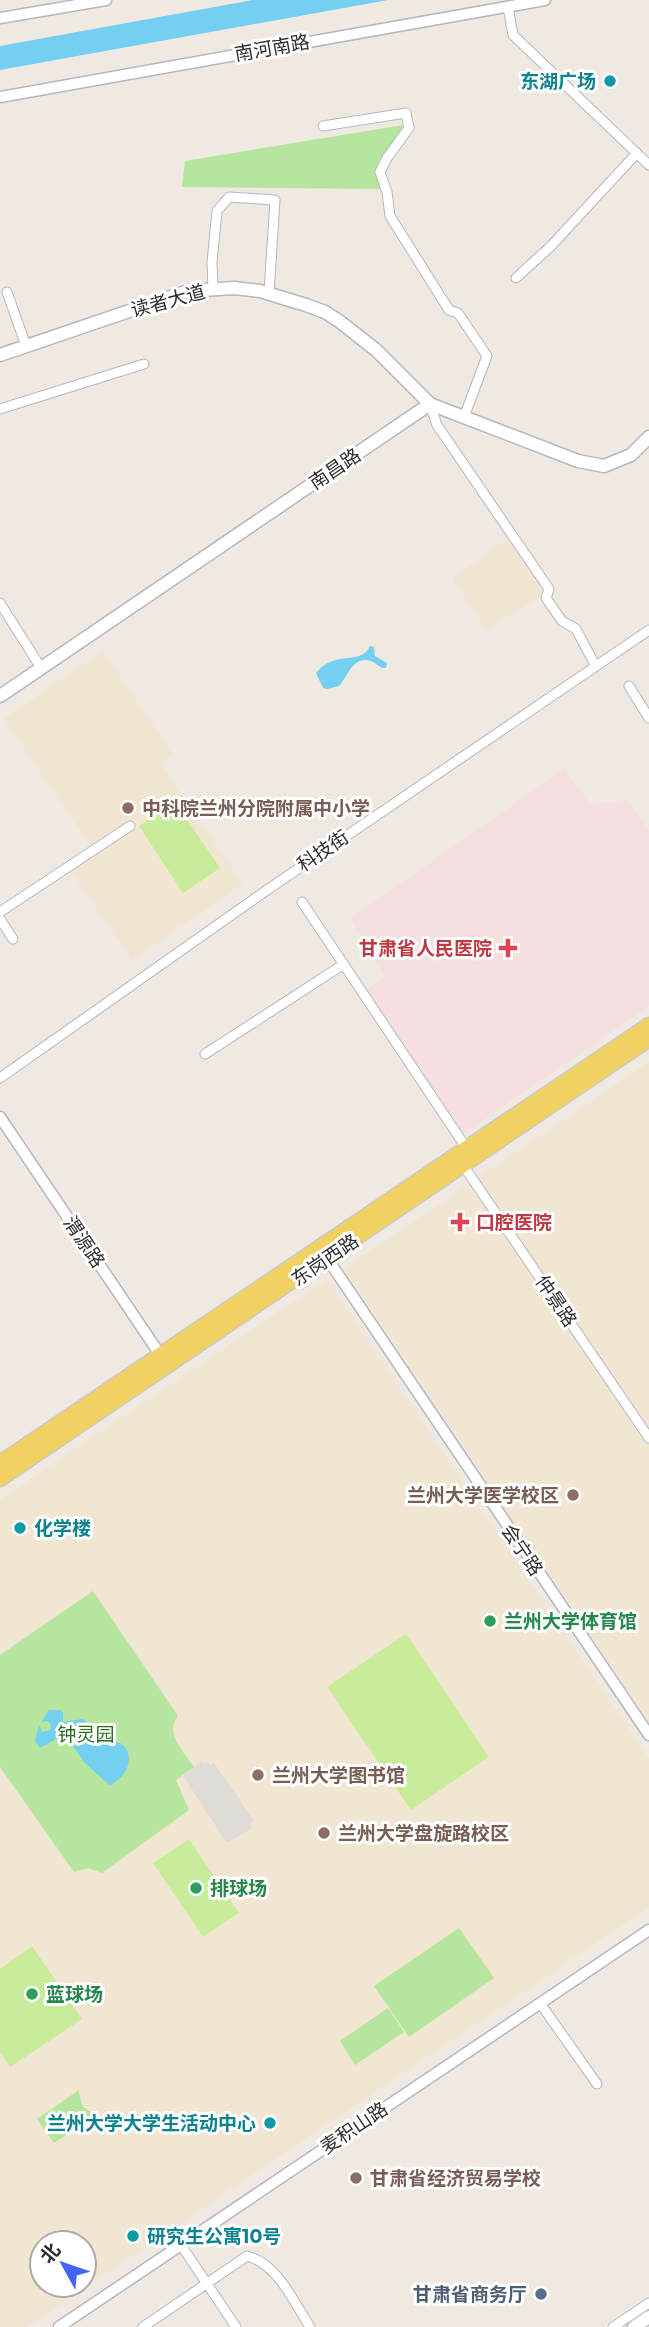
<svg xmlns="http://www.w3.org/2000/svg" width="649" height="2327" font-family="Montserrat,'Noto Sans SC',sans-serif">
	<style>
		.education { fill: #f0e6d1; fill-rule: evenodd }
		.medical { fill: #f5dfe0 }
		.green { fill: #b6e59e }
		.pitch { fill: #c9ec9a }
		.plaza { fill: #dfdcd8 }
		.water { fill: #75cff0 }
		.lines { fill: none; stroke-linecap: round; stroke-linejoin: round }
		.minor-casing { stroke: #b4b7c1; stroke-width: 11 }
		.tertiary-casing { stroke: #b4b7c1; stroke-width: 13 }
		.secondary-casing { stroke: #b4b7c1; stroke-width: 15 }
		.primary-casing { stroke: #c9c9c9; stroke-width: 17 }
		.minor { stroke: #fff; stroke-width: 9 }
		.tertiary { stroke: #fff; stroke-width: 10 }
		.secondary { stroke: #fff; stroke-width: 12 }
		.primary { stroke: #f2d163; stroke-width: 14 }
		.culture-dot { fill: #0f9aa8; stroke: #fff; stroke-width: 2.5 }
		.education-dot { fill: #8d6e63; stroke: #fff; stroke-width: 2.5 }
		.health-dot { fill: #e0444e; stroke: #fff; stroke-width: 2.5 }
		.leisure-dot { fill: #2e9e5b; stroke: #fff; stroke-width: 2.5 }
		.service-dot { fill: #5c6f8a; stroke: #fff; stroke-width: 2.5 }
		.labels { text-anchor: middle; dominant-baseline: central; stroke-width: 6; stroke-linejoin: round; paint-order: stroke }
		.street-label { font-size: 19px; fill: #2e2e2e; stroke: #fff }
		.culture-label { font-size: 19px; font-weight: bold; fill: #0d838f; stroke: #fff; text-anchor: end }
		.education-label { font-size: 19px; font-weight: bold; fill: #785e54; stroke: #fff; text-anchor: start }
		.health-label { font-size: 19px; font-weight: bold; fill: #be3a42; stroke: #fff; text-anchor: end }
		.leisure-label { font-size: 19px; font-weight: bold; fill: #27864d; stroke: #fff; text-anchor: start }
		.park-label { font-size: 19px; fill: #2c6e1b; stroke: #fff }
		.service-label { font-size: 19px; font-weight: bold; fill: #4e5e75; stroke: #fff; text-anchor: end }
	</style>
	<rect width="100%" height="100%" fill="#efe9e1"/>
	<path class="education" d="M511 536 542 584 541 596 487 630 452 578Z
		M103 651 173 754 160 763 243 884 132 960 70 870 95 852 4 719Z
		M649 1062V1722L344 1269Z
		M327 1279 649 1759V1907L27 2327H0V1500ZM42 2243H84V2285H42Z"/>
	<path class="medical" d="M564 769 590 804 628 800 649 831V1006L462 1135 367 989 385 976 350 919Z"/>
	<path class="green" d="M403 125 383 170 381 189 182 187 185 161Z
		M93 1591 178 1716C164 1733 184 1752 194 1767L176 1780 189 1810 102 1873 88 1868 74 1872 0 1767V1655Z
		M459 1928 494 1978 409 2037 374 1986Z
		M388 2008 404 2032 355 2065 340 2041Z
		M79 2090C80 2103 83 2111 97 2114L54 2143 37 2119Z"/>
	<path class="pitch" d="M175 802 220 868 183 893 139 826Z
		M406 1634 489 1757 411 1810 327 1687Z
		M189 1839 239 1913 203 1937 153 1863Z
		M32 1946 82 2019 10 2067 0 2052V1969Z"/>
	<path class="plaza" d="M202 1761 204 1764 208 1762 210 1765 214 1763 254 1821 250 1824 253 1828 227 1843 183 1776Z"/>
	<path class="water" d="M253 0H388L0 70V46Z
		M370 646 374 647 375 656 387 663 386 668H383C379 667 376 663 373 662 353 653 348 677 339 686L327 689 323 688 316 673C337 648 360 667 370 646Z
		M49 1710H59L63 1712V1722L83 1719C93 1727 102 1738 114 1742 119 1743 120 1742 124 1746 136 1759 124 1781 109 1785L84 1762 65 1734 40 1748 35 1741 39 1725 42 1732 50 1730 51 1725 48 1721 41 1722Z"/>
	<g class="lines">
		<g class="minor-casing">
			<path id="minor" d="M508 7 513 35 649 165
				M323 126 406 113 409 128 387 158 380 172 387 192 390 216 449 310 458 313 487 356 464 417
				M516 278 551 246 637 153
				M213 288 212 262 217 211 229 197 275 200 269 293
				M7 292 26 346
				M430 404 437 425 549 589 546 598 562 621 576 629 595 665
				M0 409 144 364
				M0 603 41 668
				M629 686 649 718
				M302 902 467 1149
				M0 912 130 826
				M0 919 13 939
				M205 1054 344 964
				M0 1078 267 890 649 630
				M463 1165 649 1438
				M540 2003 597 2084
				M181 2245 236 2327
				M143 2327 247 2256C278 2264 293 2301 310 2327
				M613 2327 649 2303"/>
		</g>
		<g class="tertiary-casing">
			<path id="tertiary" d="M0 18 106 0
				M0 97 545 0
				M0 1117 163 1359
				M327 1258 649 1735
				M59 2327 649 1930"/>
		</g>
		<g class="secondary-casing">
			<path id="secondary" d="M0 355 188 291 234 288 260 291 306 305 325 312 339 321 376 350 430 404 578 461 604 466 631 455 649 437
				M0 696 430 404
				M634 2327 649 2317"/>
		</g>
		<g class="primary-casing">
			<path id="primary" d="M0 1463 649 1025
				M0 1479 649 1039"/>
		</g>
		<use href="#minor" class="minor"/>
		<use href="#tertiary" class="tertiary"/>
		<use href="#secondary" class="secondary"/>
		<use href="#primary" class="primary"/>
	</g>
	<g class="culture-dot">
		<circle cx="610" cy="81" r="7"/>
		<circle cx="20" cy="1528" r="7"/>
		<circle cx="270" cy="2123" r="7"/>
		<circle cx="133" cy="2236" r="7"/>
	</g>
	<g class="education-dot">
		<circle cx="128" cy="808" r="7"/>
		<circle cx="573" cy="1495" r="7"/>
		<circle cx="258" cy="1775" r="7"/>
		<circle cx="324" cy="1833" r="7"/>
		<circle cx="356" cy="2178" r="7"/>
	</g>
	<g class="health-dot">
		<path d="M504.5 937.5h7v7h7v7h-7v7h-7v-7h-7v-7h7z"/>
		<path d="M456.5 1211.5h7v7h7v7h-7v7h-7v-7h-7v-7h7z"/>
	</g>
	<g class="leisure-dot">
		<circle cx="490" cy="1621" r="7"/>
		<circle cx="196" cy="1888" r="7"/>
		<circle cx="32" cy="1994" r="7"/>
	</g>
	<circle class="service-dot" cx="541" cy="2294" r="7"/>
	<g class="labels">
		<g class="street-label">
			<text transform="translate(272 48) rotate(-10)">南河南路</text>
			<text transform="translate(168 301) rotate(-15)">读者大道</text>
			<text transform="translate(335 469) rotate(-34)">南昌路</text>
			<text transform="translate(323 851) rotate(-34)">科技街</text>
			<text transform="translate(84 1242) rotate(56)">渭源路</text>
			<text transform="translate(325 1260) rotate(-34)">东岗西路</text>
			<text transform="translate(556 1301) rotate(56)">仲景路</text>
			<text transform="translate(522 1550) rotate(56)">会宁路</text>
			<text transform="translate(354 2128) rotate(-34)">麦积山路</text>
		</g>
		<g class="culture-label">
			<text x="596" y="81">东湖广场</text>
			<text x="34" y="1528" text-anchor="start">化学楼</text>
			<text x="256" y="2123">兰州大学大学生活动中心</text>
			<text x="147" y="2236" text-anchor="start">研究生公寓10号</text>
		</g>
		<g class="education-label">
			<text x="142" y="808">中科院兰州分院附属中小学</text>
			<text x="559" y="1495" text-anchor="end">兰州大学医学校区</text>
			<text x="272" y="1775">兰州大学图书馆</text>
			<text x="338" y="1833">兰州大学盘旋路校区</text>
			<text x="370" y="2178">甘肃省经济贸易学校</text>
		</g>
		<g class="health-label">
			<text x="492" y="948">甘肃省人民医院</text>
			<text x="476" y="1222" text-anchor="start">口腔医院</text>
		</g>
		<g class="leisure-label">
			<text x="504" y="1621">兰州大学体育馆</text>
			<text x="210" y="1888">排球场</text>
			<text x="46" y="1994">蓝球场</text>
		</g>
		<g class="park-label">
			<text x="86" y="1734">钟灵园</text>
		</g>
		<g class="service-label">
			<text x="527" y="2294">甘肃省商务厅</text>
		</g>
	</g>
	<g transform="translate(63 2264) rotate(310)"><circle r="33" fill="#ffffff" stroke="#ababab" stroke-width="2"/>
	<path d="M0-5L12 26L0 18L-12 26Z" fill="#4264fb"/>
	<text y="-10" font-size="19" font-weight="bold" text-anchor="middle" fill="#2e2e2e">北</text>
	</g>
</svg>
